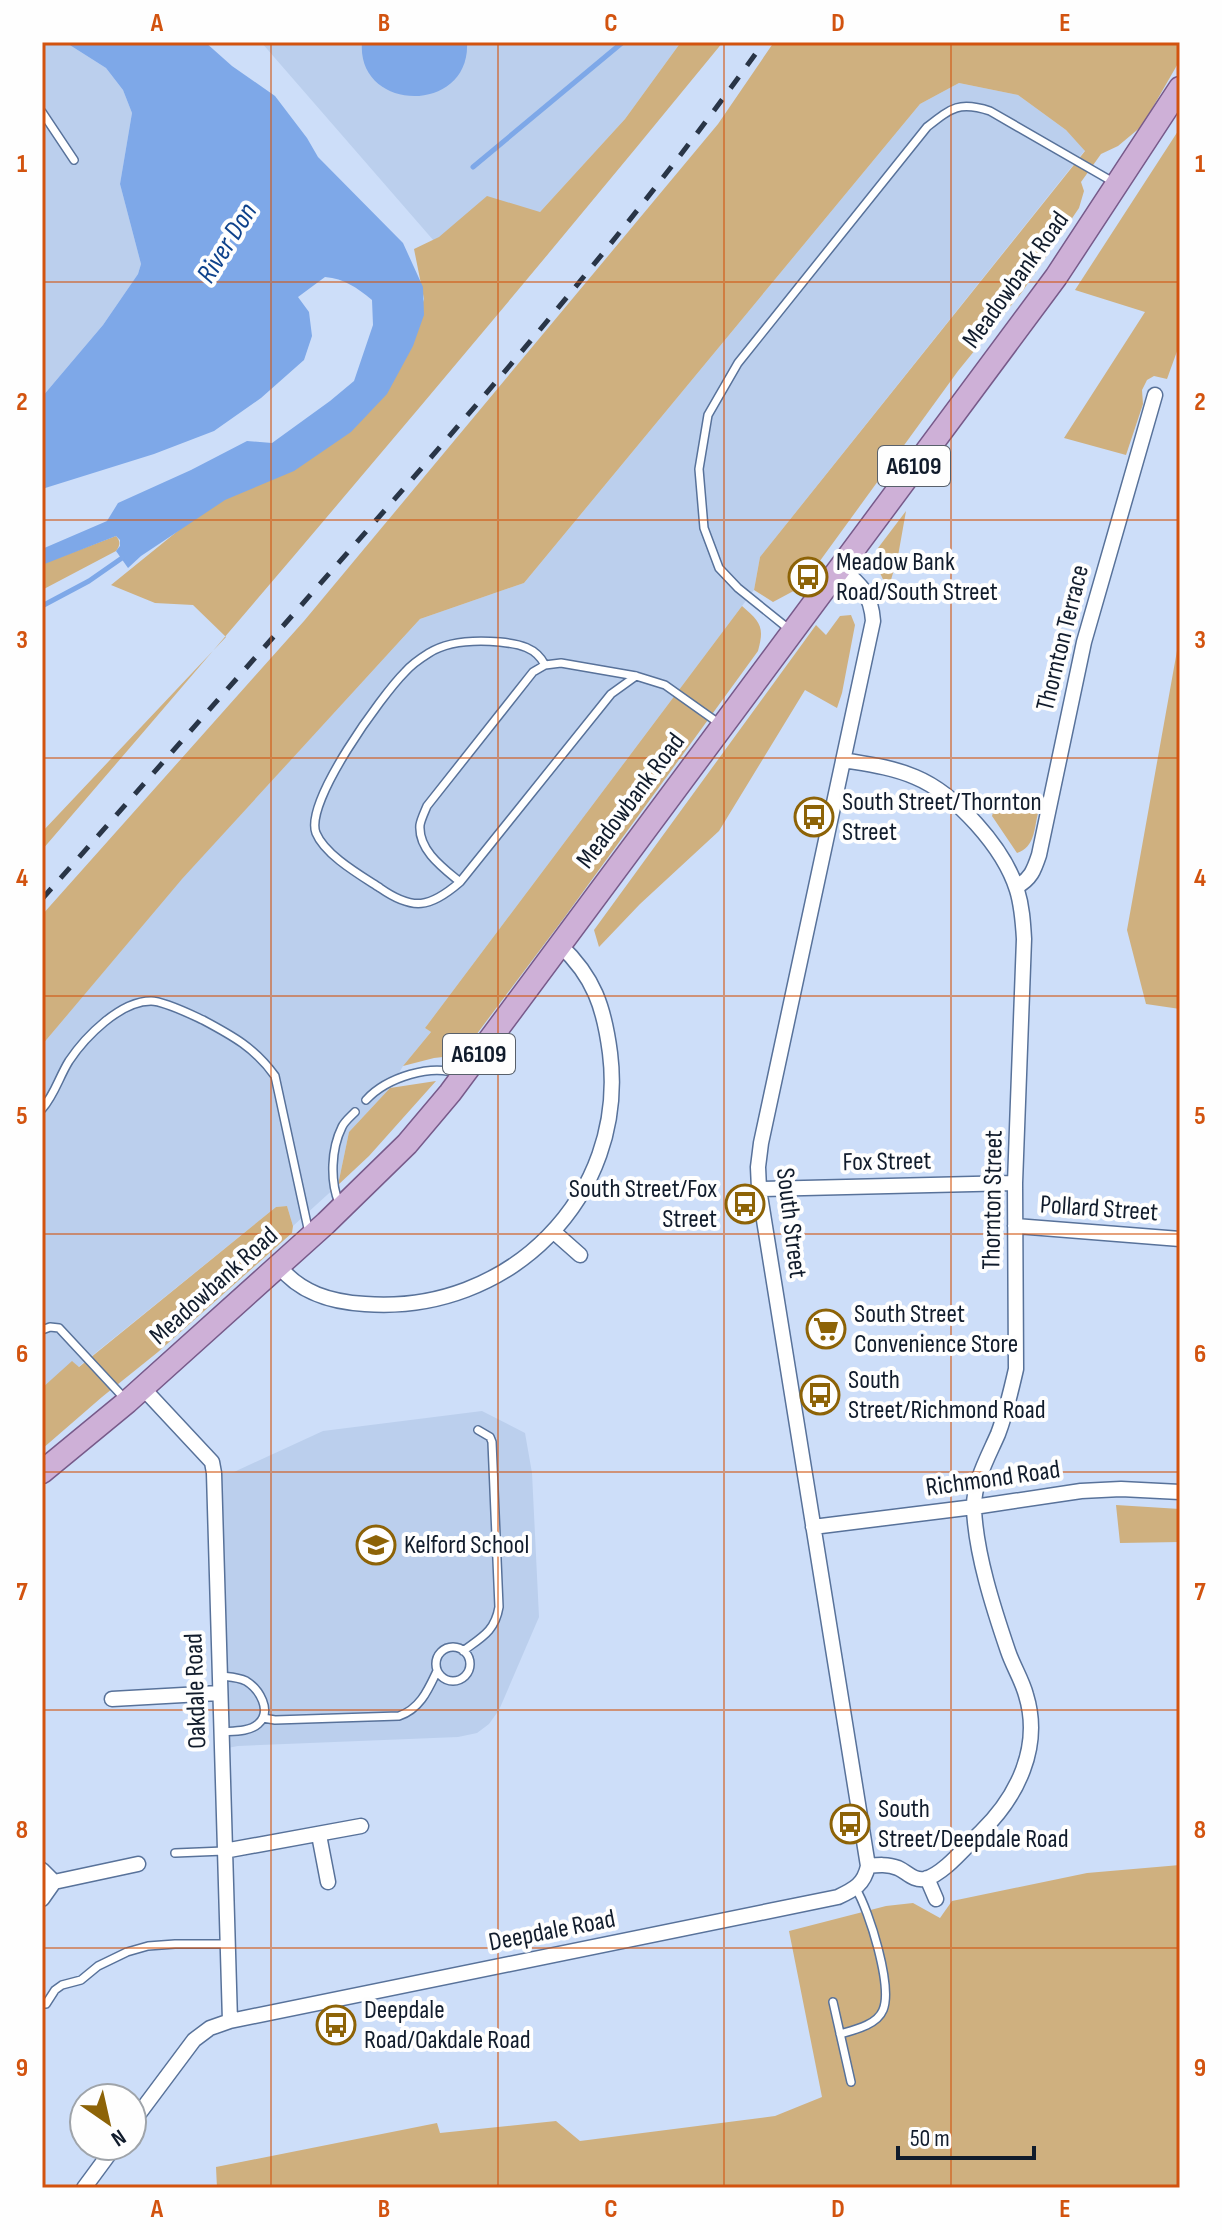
<svg xmlns="http://www.w3.org/2000/svg" width="1222" height="2230" font-family="'Sofia Sans Condensed',sans-serif">
	<style>
		.built { fill: #bbcfed }
		.green { fill: #cfb07f }
		.water { fill: #7ea8e8 }
		.lines { fill: none; stroke-linecap: round; stroke-linejoin: round }
		.stream { stroke: #7ea8e8; stroke-width: 5 }
		.service-casing { stroke: #58729a; stroke-width: 10 }
		.minor-casing { stroke: #58729a; stroke-width: 17 }
		.primary-casing { stroke: #775a8a; stroke-width: 25 }
		.service { stroke: #fff; stroke-width: 7 }
		.minor { stroke: #fff; stroke-width: 14 }
		.primary { stroke: #ceb0d7; stroke-width: 22 }
		.rail { stroke: #293547; stroke-width: 5; stroke-dasharray: 14 14; stroke-linecap: butt }
		.grid { fill: none; stroke: #d2530f; stroke-width: 2; stroke-opacity: 0.55 }
		.labels { text-anchor: middle; dominant-baseline: central; stroke-width: 8; stroke-linejoin: round; paint-order: stroke }
		.shield { fill: #fefefe; stroke: #58606b; stroke-width: 2 }
		.shield-label { font-size: 24px; font-weight: bold; fill: #111c2c }
		.street-label { font-size: 26px; fill: #111c2c; stroke: #fefefe }
		.poi-label { font-size: 26px; fill: #111c2c; stroke: #fefefe; text-anchor: start }
		.water-label { font-size: 28px; font-style: italic; fill: #0e428b; stroke: #fefefe }
		.neatline { fill: none; stroke: #d2530f; stroke-width: 3 }
		.grid-label { font-size: 26px; text-anchor: middle; font-weight: bold; fill: #d2530f }
	</style>
	<rect width="100%" height="100%" fill="#cddef9"/>
	<path class="built" d="M42 42H65L106 68 123 90 132 113 120 184 141 264 138 274 103 325 42 397Z
		M261 42H681L625 119 540 212 434 241Z
		M959 83 1018 95 1066 130 1085 150 760 557 754 590 425 1028 431 1032 403 1066 390 1088 349 1132 338 1185 293 1226 287 1206 276 1207 78 1367 73 1362 42 1388V1045L177 884 420 619 524 583 920 104Z
		M482 1411 525 1433 532 1473 539 1617 499 1710 489 1724 477 1733 458 1737 238 1746 222 1749 214 1473 234 1472 323 1431Z"/>
	<path class="green" d="M681 42H723C500 315 272 583 42 850V832L226 637 193 605 155 603 111 585 195 517 404 360 424 299 414 249 439 237 487 196 540 212 625 119Z
		M774 42H1180V60L1142 126 1118 146 1101 154 1081 182 1084 191 1079 208 1022 292 958 371 801 587 773 602 754 590 760 557 1085 151 1066 130 1018 95 959 83 920 104 524 583 420 619 182 879 42 1045V915L304 621 718 124Z
		M1180 128V343L1167 379 1154 376 1147 380 1142 390 1143 404 1126 455 1064 438 1145 312 1075 290Z
		M906 511 898 556 888 590 874 560 878 548Z
		M116 536C121 542 120 545 116 551L42 590V564Z
		M742 606C760 622 765 626 758 651L564 918 461 1055 434 1058 403 1066 431 1032 425 1028Z
		M851 615 855 625 842 693 837 708 805 690 719 831 640 904 599 947 594 930 816 625 826 635 840 616Z
		M1180 634V1009L1146 1004 1127 930Z
		M995 806 1038 813C1034 829 1035 847 1017 853L992 816Z
		M436 1081 369 1156 338 1185 349 1132 390 1088Z
		M287 1206 293 1226 292 1233 158 1352 102 1397 42 1449V1388L72 1361 79 1367 276 1207Z
		M1116 1505 1180 1509V1542L1120 1543Z
		M1180 1865V2188H217L216 2167 437 2123 440 2133 556 2121 580 2141 775 2116 822 2097 789 1931 886 1906 913 1903 940 1918 952 1901 1087 1873Z"/>
	<path class="water" d="M65 42H205L232 66 275 96 307 138 318 157 403 243 423 287 424 315 413 346 387 394 351 432 294 471 225 500 141 556 128 568 116 551 120 546V540L116 536 42 565V549L107 521 118 503 191 470 247 441 272 443 330 401 354 381 373 325 372 300C356 287 345 279 325 277L298 297 309 312 312 336 304 360 261 398 214 431 154 454 42 489V397L103 325 138 274 141 264 120 184 132 113 123 90 106 68Z
		M362 42H467C471 115 356 113 362 42Z"/>
	<g class="lines">
		<path class="stream" d="M473 167 623 42
			M42 606 89 581 122 558"/>
		<g class="service-casing">
			<path id="service" d="M42 112 74 160
				M790 630 738 588 719 568 704 528 699 469 708 415 738 363 927 127C951 108 959 101 990 111L1115 183
				M545 665C536 647 519 644 500 642 477 640 448 641 429 653 421 658 411 665 405 672 382 695 304 802 316 833 325 855 360 875 380 888 413 911 430 908 460 882L611 694 636 676
				M460 882C443 868 418 850 420 825 421 819 425 811 427 806L533 672 545 665 561 663 636 676 665 685 720 724
				M366 1100C386 1078 433 1062 460 1075
				M42 1109C55 1094 59 1077 69 1061 85 1037 120 1001 151 1001 164 1001 190 1014 203 1020 233 1036 255 1048 275 1076L309 1233
				M339 1203C330 1181 331 1149 342 1127 344 1122 350 1117 355 1112
				M42 1330 50 1327 59 1328 126 1400
				M436 1664a17 17 0 1 1 34 0a17 17 0 1 1-34 0Z
				M463 1651C482 1637 495 1631 499 1607L492 1442 490 1437 478 1430
				M221 1676C230 1677 238 1677 246 1681 259 1689 273 1711 258 1724 249 1732 233 1731 221 1732
				M263 1718 275 1720 399 1716C420 1709 428 1690 437 1671
				M175 1853 224 1851
				M833 2002 851 2082
				M42 2004H46L55 1990 62 1985 81 1980 98 1966 127 1952 148 1946 175 1944H226
				M840 2034C854 2030 877 2025 883 2010 893 1987 869 1910 856 1889"/>
		</g>
		<g class="minor-casing">
			<path id="minor" d="M843 760C867 764 892 767 915 777 956 794 1004 848 1017 890 1022 906 1023 922 1024 939L1015 1183 1016 1369C1011 1391 1006 1413 998 1434 988 1457 973 1483 974 1509 976 1554 993 1607 1008 1651 1013 1666 1022 1680 1026 1695 1042 1747 1017 1797 981 1832 966 1846 944 1874 925 1879 913 1881 907 1872 898 1868 888 1864 878 1865 868 1866
				M1016 887C1031 879 1034 870 1039 855L1084 642 1155 395
				M759 1189 1015 1183
				M1015 1226 1180 1239
				M554 1232 580 1255
				M279 1266C300 1293 331 1302 365 1304 508 1315 628 1197 610 1053 604 1007 594 977 560 945
				M142 1387 212 1462 214 1473 230 2021
				M813 1527 974 1507 1081 1491 1121 1489 1180 1492
				M112 1699 219 1693
				M319 1835 328 1882
				M224 1851 361 1826
				M42 1870 54 1882 138 1864
				M927 1878 936 1899
				M42 1899 54 1882
				M132 2123 194 2040 210 2028 230 2021 838 1897C855 1889 864 1884 868 1866L759 1189 758 1167 761 1143 873 621C871 593 860 584 840 567
				M84 2188 115 2146"/>
		</g>
		<g class="primary-casing">
			<path id="primary" d="M42 1472 127 1402 326 1223 407 1144 450 1093 1056 277 1180 88"/>
		</g>
		<use href="#service" class="service"/>
		<use href="#minor" class="minor"/>
		<use href="#primary" class="primary"/>
		<path class="rail" d="M42 899C152 775 261 651 371 526 508 370 643 212 764 42"/>
	</g>
	<path class="grid" d="M271 42V2188M498 42V2188M724 42V2188M951 42V2188M42 282H1180M42 520H1180M42 758H1180M42 996H1180M42 1234H1180M42 1472H1180M42 1710H1180M42 1948H1180"/>
	<defs>
		<g id="bus-ring" transform="scale(2)"><circle r="9.5" fill="#fefefe" stroke="#8d6307" stroke-width="1.5"/><path d="M-5-6H5V4H4V6H2V4H-2V6H-4V4H-5ZM-3.5-4V0h7V-4ZM-3.5 1.2v1.5H-2V1.2ZM2 1.2v1.5H3.5V1.2Z" fill="#8d6307"/></g>
		<g id="supermarket-ring" transform="scale(2)"><circle r="9.5" fill="#fefefe" stroke="#8d6307" stroke-width="1.5"/><path d="M-6-5.5h2.5l.6 2H6L4.5 2H-2.5L-4.4-4H-6ZM-1.5 3.2a1.3 1.3 0 1 0 .1 0ZM3 3.2a1.3 1.3 0 1 0 .1 0Z" fill="#8d6307"/></g>
		<g id="school-ring" transform="scale(2)"><circle r="9.5" fill="#fefefe" stroke="#8d6307" stroke-width="1.5"/><path d="M0-5L7-2L0 1L-7-2ZM-4 1L0 2.5L4 1V4Q0 6-4 4Z" fill="#8d6307"/></g>
	</defs>
	<g fill-rule="evenodd">
		<use href="#bus-ring" x="808" y="577"/>
		<use href="#bus-ring" x="814" y="817"/>
		<use href="#bus-ring" x="745" y="1204"/>
		<use href="#supermarket-ring" x="826" y="1329"/>
		<use href="#bus-ring" x="820" y="1395"/>
		<use href="#school-ring" x="376" y="1545"/>
		<use href="#bus-ring" x="850" y="1824"/>
		<use href="#bus-ring" x="336" y="2025"/>
	</g>
	<g class="labels">
		<g class="shield">
			<rect x="878" y="446" width="72" height="40" rx="6"/>
			<rect x="443" y="1034" width="72" height="40" rx="6"/>
		</g>
		<g class="shield-label">
			<text x="914" y="466">A6109</text>
			<text x="479" y="1054">A6109</text>
		</g>
		<g class="street-label">
			<text transform="translate(1016 280) rotate(-54)">Meadowbank Road</text>
			<text transform="translate(1063 638) rotate(-76)">Thornton Terrace</text>
			<text transform="translate(631 801) rotate(-53)">Meadowbank Road</text>
			<text transform="translate(887 1162) rotate(-1)">Fox Street</text>
			<text transform="translate(993 1200) rotate(-89)">Thornton Street</text>
			<text transform="translate(1099 1209) rotate(4)">Pollard Street</text>
			<text transform="translate(791 1223) rotate(83)">South Street</text>
			<text transform="translate(214 1286) rotate(-42)">Meadowbank Road</text>
			<text transform="translate(993 1479) rotate(-8)">Richmond Road</text>
			<text transform="translate(196 1691) rotate(-92)">Oakdale Road</text>
			<text transform="translate(552 1931) rotate(-11)">Deepdale Road</text>
		</g>
		<g class="poi-label">
			<text x="836" y="562">Meadow Bank<tspan x="836" dy="30">Road/South Street</tspan></text>
			<text x="842" y="802">South Street/Thornton<tspan x="842" dy="30">Street</tspan></text>
			<text x="717" y="1189" text-anchor="end">South Street/Fox<tspan x="717" dy="30">Street</tspan></text>
			<text x="854" y="1314">South Street<tspan x="854" dy="30">Convenience Store</tspan></text>
			<text x="848" y="1380">South<tspan x="848" dy="30">Street/Richmond Road</tspan></text>
			<text x="404" y="1545">Kelford School</text>
			<text x="878" y="1809">South<tspan x="878" dy="30">Street/Deepdale Road</tspan></text>
			<text x="364" y="2010">Deepdale<tspan x="364" dy="30">Road/Oakdale Road</tspan></text>
		</g>
		<g class="water-label">
			<text transform="translate(227 243) rotate(-58)">River Don</text>
		</g>
	</g>
	<rect width="1222" height="2230" fill="none" stroke="#fefefe" stroke-width="88"/>
	<g transform="translate(108 2122) rotate(146)"><circle r="38" fill="#fefefe" stroke="#9fa4aa" stroke-width="2"/>
	<path d="M0-6L14 30L0 20L-14 30Z" fill="#8d6307"/>
	<text y="-12" font-size="22" font-weight="bold" text-anchor="middle" fill="#111c2c">N</text>
	</g>
	<path d="M898 2146v12h136v-12" fill="none" stroke="#111c2c" stroke-width="4"/>
	<text x="910" y="2146" font-size="24" fill="#111c2c" stroke="#fefefe" stroke-width="6" paint-order="stroke">50 m</text>
	<rect x="44" y="44" width="1134" height="2142" class="neatline"/>
	<g class="grid-label">
		<text x="157" y="31">A</text>
		<text x="384" y="31">B</text>
		<text x="611" y="31">C</text>
		<text x="838" y="31">D</text>
		<text x="1065" y="31">E</text>
		<text x="22" y="172">1</text>
		<text x="1200" y="172">1</text>
		<text x="22" y="410">2</text>
		<text x="1200" y="410">2</text>
		<text x="22" y="648">3</text>
		<text x="1200" y="648">3</text>
		<text x="22" y="886">4</text>
		<text x="1200" y="886">4</text>
		<text x="22" y="1124">5</text>
		<text x="1200" y="1124">5</text>
		<text x="22" y="1362">6</text>
		<text x="1200" y="1362">6</text>
		<text x="22" y="1600">7</text>
		<text x="1200" y="1600">7</text>
		<text x="22" y="1838">8</text>
		<text x="1200" y="1838">8</text>
		<text x="22" y="2076">9</text>
		<text x="1200" y="2076">9</text>
		<text x="157" y="2217">A</text>
		<text x="384" y="2217">B</text>
		<text x="611" y="2217">C</text>
		<text x="838" y="2217">D</text>
		<text x="1065" y="2217">E</text>
	</g>
</svg>
